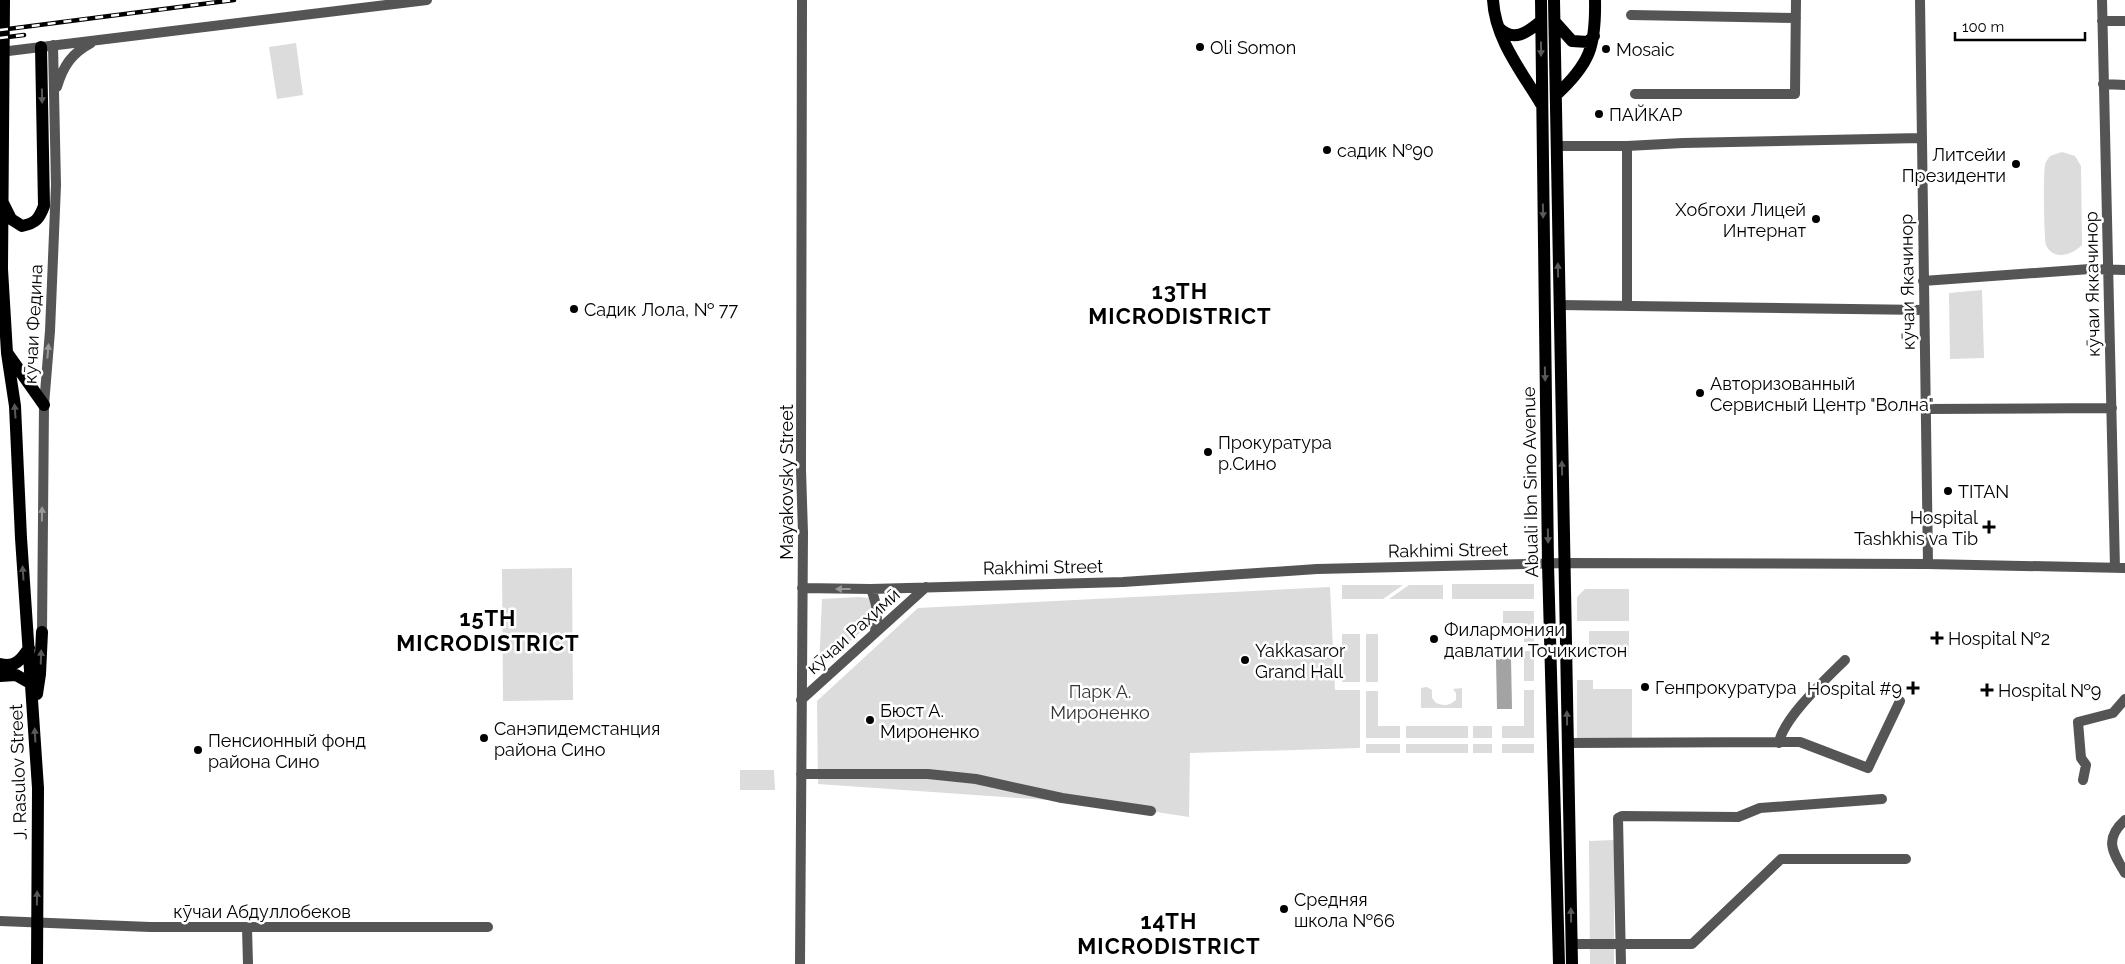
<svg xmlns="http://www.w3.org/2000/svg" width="2125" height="964" font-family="Raleway,sans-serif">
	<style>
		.green { fill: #dcdcdc }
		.water { fill: #a3a3a3 }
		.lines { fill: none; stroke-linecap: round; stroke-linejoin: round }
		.minor { stroke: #555; stroke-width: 10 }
		.major { stroke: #000; stroke-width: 12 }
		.rail-casing { stroke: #000; stroke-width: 4.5 }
		.rail { stroke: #fff; stroke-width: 2.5; stroke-dasharray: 8; stroke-linecap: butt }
		.oneway { fill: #595959 }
		.oneway2 { fill: #999 }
		.poi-dot { fill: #000; stroke: #fff; stroke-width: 2 }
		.labels { text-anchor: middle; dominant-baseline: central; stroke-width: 5; stroke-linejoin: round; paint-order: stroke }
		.poi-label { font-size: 18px; fill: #000; stroke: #fff; text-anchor: start }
		.street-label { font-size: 18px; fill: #000; stroke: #fff }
		.park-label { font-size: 18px; fill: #333; stroke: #fff }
		.district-label { font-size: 22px; font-weight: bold; letter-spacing: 1px; fill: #000; stroke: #fff }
	</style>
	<rect width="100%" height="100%" fill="#fff"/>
	<path class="green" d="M296 43 303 95 277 99 269 47Z
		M2062 152 2075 156 2081 166 2082 245C2073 254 2054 262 2046 245 2044 240 2043 173 2045 166 2045 162 2048 159 2050 156Z
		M1982 290 1984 358 1950 359 1949 293Z
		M572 568 573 700 503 701 502 569Z
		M1452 584H1534V599H1452Z
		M1342 585H1403L1383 599H1342Z
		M1409 585H1443V599H1389Z
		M1330 587 1335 690H1360V748L1190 753 1189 817 1104 804 818 784 817 701 918 608Z
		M1585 589H1629V621H1577V597Z
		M859 597 869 598 875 604V616L871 623 819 668 822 599Z
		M1503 611H1534V642H1524V623H1503Z
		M1589 631H1629V656H1589Z
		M1342 634H1360V682H1342Z
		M1366 634H1378V682H1366Z
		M1524 651H1534V681H1524Z
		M1577 680H1593V689H1632V739H1577Z
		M1427 687 1432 690V698L1436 703C1444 706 1449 706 1456 700V693L1453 689 1462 688V708H1421V688Z
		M1524 690H1534V738H1502V726H1524Z
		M1366 691H1378V726H1400V738H1366Z
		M1406 726H1468V738H1406Z
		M1473 726H1492V738H1473Z
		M1366 744H1400V753H1366Z
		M1406 744H1468V753H1406Z
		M1473 744H1492V753H1473Z
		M1502 744H1534V753H1502Z
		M740 770H774L775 790H740Z
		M1614 840V964H1590L1589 841Z"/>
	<path class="water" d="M1511 658 1512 709H1497L1496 659Z"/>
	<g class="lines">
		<path class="minor" d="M1920 0 1928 564
			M2102 0 2115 568
			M1631 15 1796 18
			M2102 21H2125
			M0 52 427 0
			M2103 84 2125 85
			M57 87C63 66 72 53 91 43
			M1635 94H1795L1796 0
			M1556 146H1627L1683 143 1921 138
			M1923 281 2090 269 2125 270
			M1559 305 1924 310
			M1627 306V146
			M1925 409 2112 408
			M802 588 871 589 1123 582 1317 569 1564 563 1928 564 2125 568
			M871 589C877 605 879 615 875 631
			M42 632 44 405 50 331 56 185 53 45
			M801 700 926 587
			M1568 743 1800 742 1868 768 1900 701
			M1779 743C1783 718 1826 679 1845 660
			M801 774H928L976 779 1062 798 1151 811
			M2083 780 2086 765 2081 758 2078 722 2113 713 2125 699
			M2125 820C2104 839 2112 851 2125 873
			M0 921 150 927H488
			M247 928 248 964
			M1572 944H1692L1781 859H1906
			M800 964 803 533 801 470 802 0
			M1621 964 1618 818 1622 816 1738 817 1760 808 1882 799"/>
		<path class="major" d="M4 0 2 269 7 353 15 406 21 538 38 788 37 964
			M1493 0C1495 39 1522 72 1541 104
			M1541 0 1548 564 1559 964
			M1554 0 1572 964
			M1555 22 1572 41 1588 42 1594 36
			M1499 28C1514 43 1528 32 1541 21
			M1556 95C1590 64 1596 46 1595 0
			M3 203 11 219 22 226C36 223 39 219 44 206L41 47
			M8 354 44 405
			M0 664C15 668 21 660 29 648
			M0 676 16 675 32 684
			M37 694 40 674 42 632"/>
		<g class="rail-casing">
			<path id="rail" d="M0 30 234 0
				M0 38 24 35"/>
		</g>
		<use href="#rail" class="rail"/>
	</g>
	<defs><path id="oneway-solid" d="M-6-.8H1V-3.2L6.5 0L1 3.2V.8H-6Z" transform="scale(1.25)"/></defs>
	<g class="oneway">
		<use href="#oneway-solid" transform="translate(1541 49) rotate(90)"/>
		<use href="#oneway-solid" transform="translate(42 96) rotate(89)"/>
		<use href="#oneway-solid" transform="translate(1543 211) rotate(89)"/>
		<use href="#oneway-solid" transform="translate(1558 270) rotate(-91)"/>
		<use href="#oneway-solid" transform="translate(1545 374) rotate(89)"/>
		<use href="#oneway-solid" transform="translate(15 411) rotate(-94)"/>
		<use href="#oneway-solid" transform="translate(1562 468) rotate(-91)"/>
		<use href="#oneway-solid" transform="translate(1548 536) rotate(89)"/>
		<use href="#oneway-solid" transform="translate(23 573) rotate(-94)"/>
		<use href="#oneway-solid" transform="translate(41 657) rotate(-88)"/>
		<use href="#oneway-solid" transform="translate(1567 718) rotate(-91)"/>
		<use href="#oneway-solid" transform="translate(35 735) rotate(-93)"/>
		<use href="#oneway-solid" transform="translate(37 898) rotate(-89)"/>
		<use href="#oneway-solid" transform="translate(1571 915) rotate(-91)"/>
	</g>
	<g class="oneway2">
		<use href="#oneway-solid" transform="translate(48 351) rotate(-85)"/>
		<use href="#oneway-solid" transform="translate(42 514) rotate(-89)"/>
		<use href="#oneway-solid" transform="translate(843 589) rotate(-180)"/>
	</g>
	<g class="poi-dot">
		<circle cx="1200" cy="47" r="5"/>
		<circle cx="1606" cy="49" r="5"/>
		<circle cx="1599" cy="114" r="5"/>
		<circle cx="1327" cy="150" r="5"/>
		<circle cx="2016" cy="164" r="5"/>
		<circle cx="1816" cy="219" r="5"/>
		<circle cx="574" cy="309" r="5"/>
		<circle cx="1700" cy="393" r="5"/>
		<circle cx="1208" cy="452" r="5"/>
		<circle cx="1948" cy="491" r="5"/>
		<path d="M1986.5 519.5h5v5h5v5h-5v5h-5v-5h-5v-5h5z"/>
		<path d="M1934.5 630.5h5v5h5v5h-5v5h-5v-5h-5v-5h5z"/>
		<circle cx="1434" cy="639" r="5"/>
		<circle cx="1245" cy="660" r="5"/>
		<circle cx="1645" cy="687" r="5"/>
		<path d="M1910.5 680.5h5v5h5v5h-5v5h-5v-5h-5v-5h5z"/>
		<path d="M1984.5 682.5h5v5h5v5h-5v5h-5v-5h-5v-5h5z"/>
		<circle cx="870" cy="720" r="5"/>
		<circle cx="484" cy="738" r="5"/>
		<circle cx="198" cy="750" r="5"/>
		<circle cx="1284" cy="909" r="5"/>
	</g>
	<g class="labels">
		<g class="poi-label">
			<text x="1210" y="47">Oli Somon</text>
			<text x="1616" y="49">Mosaic</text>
			<text x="1609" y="114">ПАЙКАР</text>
			<text x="1337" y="150">садик №90</text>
			<text x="2006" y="154" text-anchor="end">Литсейи<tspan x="2006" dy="21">Президенти</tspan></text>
			<text x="1806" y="209" text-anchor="end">Хобгохи Лицей<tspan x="1806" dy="21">Интернат</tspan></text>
			<text x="584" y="309">Садик Лола, № 77</text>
			<text x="1710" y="383">Авторизованный<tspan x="1710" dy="21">Сервисный Центр "Волна"</tspan></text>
			<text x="1218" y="442">Прокуратура<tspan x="1218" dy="21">р.Сино</tspan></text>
			<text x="1958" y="491">TITAN</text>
			<text x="1978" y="517" text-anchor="end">Hospital<tspan x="1978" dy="21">Tashkhis va Tib</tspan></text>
			<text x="1444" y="629">Филармонияи<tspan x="1444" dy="21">давлатии Точикистон</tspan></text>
			<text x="1948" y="638">Hospital №2</text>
			<text x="1255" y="650">Yakkasaror<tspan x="1255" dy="21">Grand Hall</tspan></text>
			<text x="1655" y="687">Генпрокуратура</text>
			<text x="1902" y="688" text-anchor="end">Hospital #9</text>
			<text x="1998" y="690">Hospital №9</text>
			<text x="880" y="710">Бюст А.<tspan x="880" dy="21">Мироненко</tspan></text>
			<text x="494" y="728">Санэпидемстанция<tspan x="494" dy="21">района Сино</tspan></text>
			<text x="208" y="740">Пенсионный фонд<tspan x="208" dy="21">района Сино</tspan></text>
			<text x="1294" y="899">Средняя<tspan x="1294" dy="21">школа №66</tspan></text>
		</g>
		<g class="street-label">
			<text transform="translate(1907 282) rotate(-91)">кӯчаи Якачинор</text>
			<text transform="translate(2092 284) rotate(-91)">кӯчаи Яккачинор</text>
			<text transform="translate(33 324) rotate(-87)">кӯчаи Федина</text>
			<text transform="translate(786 482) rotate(-90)">Mayakovsky Street</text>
			<text transform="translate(1530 482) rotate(-91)">Abuali Ibn Sino Avenue</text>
			<text transform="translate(1448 550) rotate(-1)">Rakhimi Street</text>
			<text transform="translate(1043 567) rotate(-1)">Rakhimi Street</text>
			<text transform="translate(853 631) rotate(-42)">кӯчаи Раҳимӣ</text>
			<text transform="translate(18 772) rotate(-92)">J. Rasulov Street</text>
			<text x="262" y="911">кӯчаи Абдуллобеков</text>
		</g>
		<g class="park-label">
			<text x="1100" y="691">Парк А.<tspan x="1100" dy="21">Мироненко</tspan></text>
		</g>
		<g class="district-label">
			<text x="1180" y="291">13TH<tspan x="1180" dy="25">MICRODISTRICT</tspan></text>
			<text x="488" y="618">15TH<tspan x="488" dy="25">MICRODISTRICT</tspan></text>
			<text x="1169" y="921">14TH<tspan x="1169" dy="25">MICRODISTRICT</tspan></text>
		</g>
	</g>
	<path d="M1955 32v8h130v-8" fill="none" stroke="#000000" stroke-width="2.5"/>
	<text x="1962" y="32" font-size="15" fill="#000000" stroke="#ffffff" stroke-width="4" paint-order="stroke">100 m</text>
</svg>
